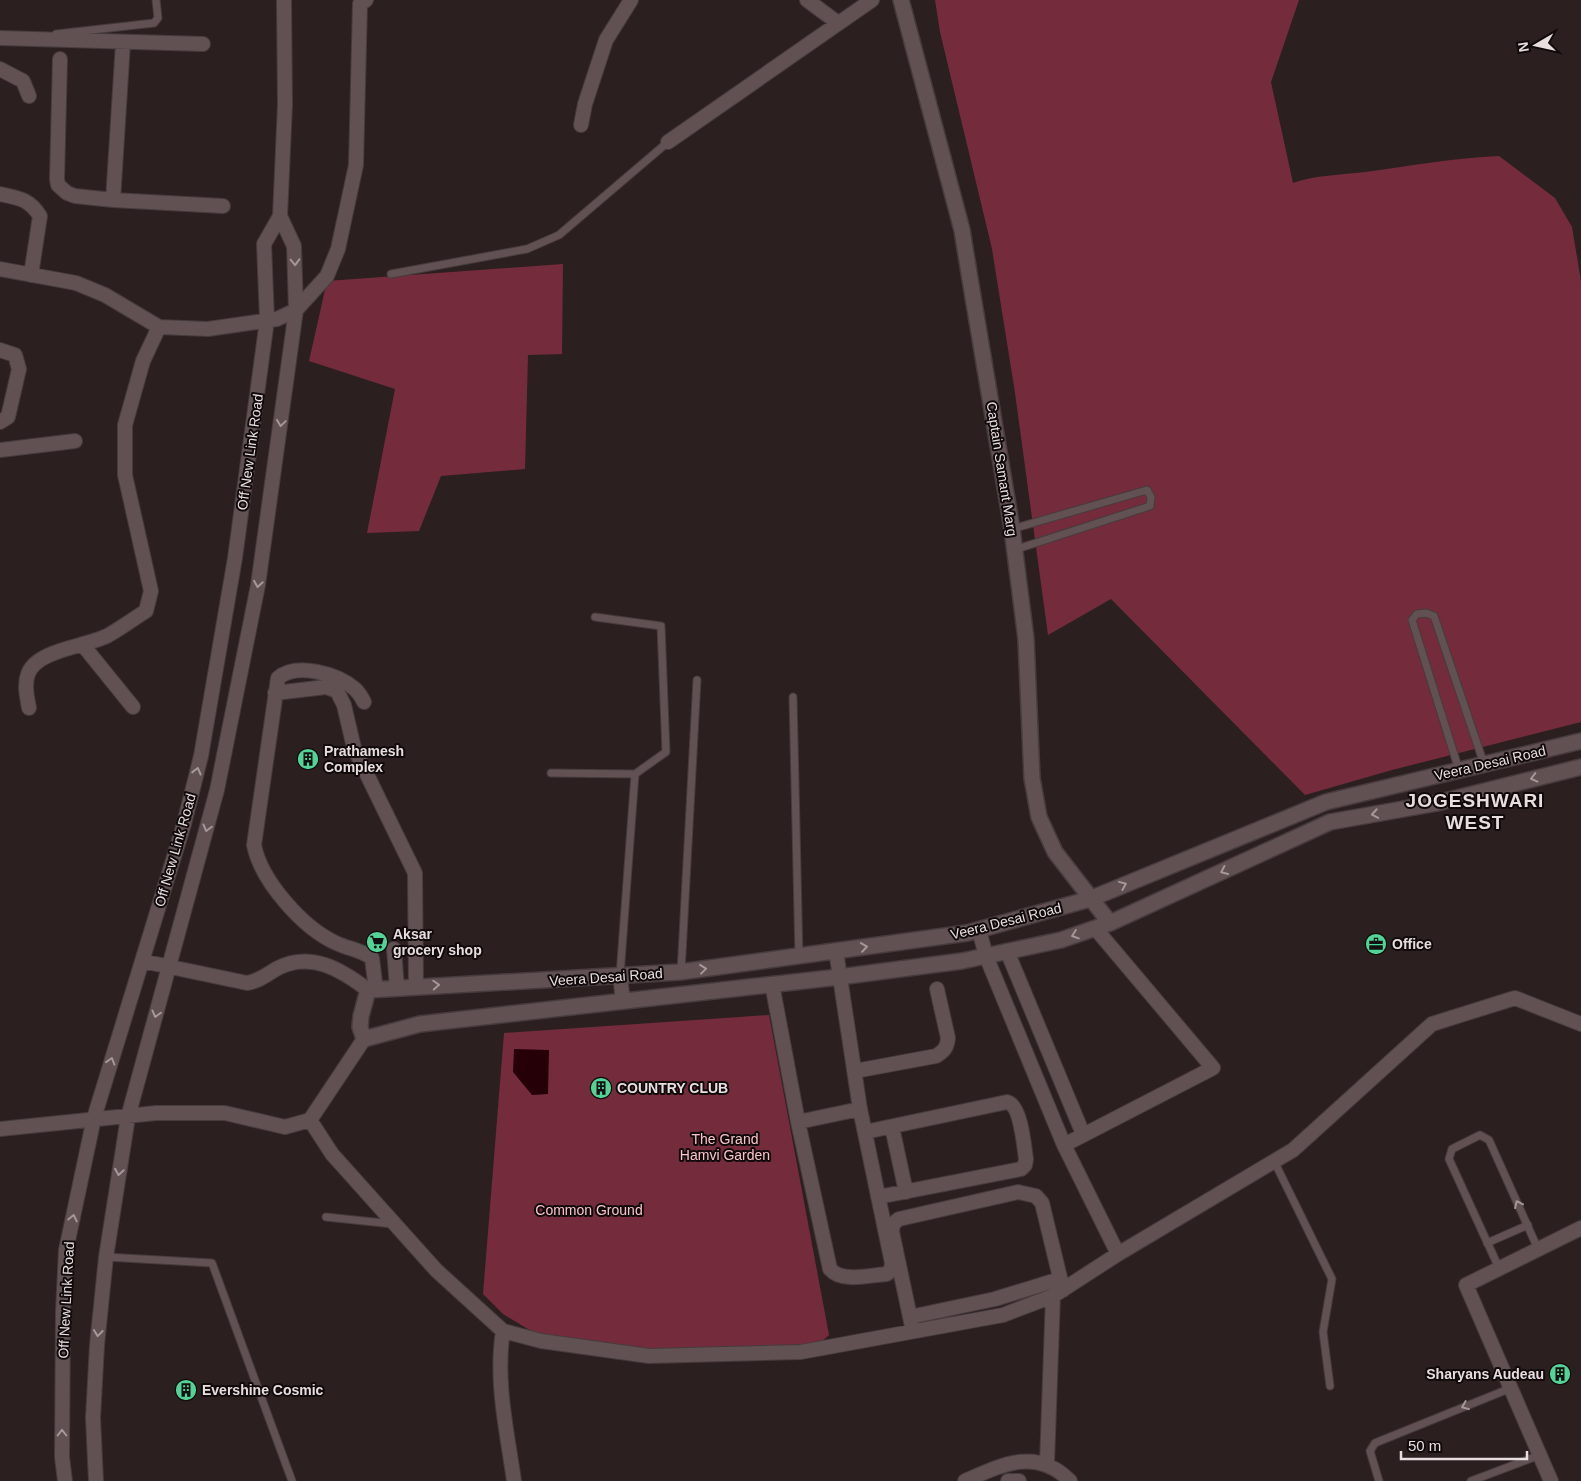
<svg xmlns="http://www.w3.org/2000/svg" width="1581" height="1481" font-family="Arial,sans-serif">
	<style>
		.green { fill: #742c3c }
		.water { fill: #250006 }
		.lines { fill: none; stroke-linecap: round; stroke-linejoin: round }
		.lane-casing { stroke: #473b3d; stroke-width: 9 }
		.street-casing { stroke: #473b3d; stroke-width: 16 }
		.secondary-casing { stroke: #473b3d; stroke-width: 18 }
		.lane { stroke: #615153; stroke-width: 7 }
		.street { stroke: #615153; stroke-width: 14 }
		.secondary { stroke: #615153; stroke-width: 15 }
		.oneway { stroke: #a49899 }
		.labels { text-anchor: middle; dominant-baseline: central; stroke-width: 4; stroke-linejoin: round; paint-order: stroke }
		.street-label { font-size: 14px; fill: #e8dedf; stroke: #100a0b }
		.poi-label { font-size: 14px; font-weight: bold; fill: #e8dedf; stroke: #100a0b; text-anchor: start }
		.park-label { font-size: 14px; fill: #fac3ca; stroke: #100a0b }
		.district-label { font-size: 19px; font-weight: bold; letter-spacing: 1px; fill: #e8dedf; stroke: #100a0b }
	</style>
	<rect width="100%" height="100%" fill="#2c1f20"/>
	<path class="green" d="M935 0H1299L1271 82 1293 183C1316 175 1340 175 1365 172 1410 166 1454 158 1499 156L1555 198 1572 227 1581 281V722L1392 770 1305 795 1111 599 1048 635 1015 393 992 249 940 32Z
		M563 264 562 354 528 355 525 469 441 476 419 531 367 533 395 389 309 361 327 281Z
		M769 1015 829 1335 821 1342 802 1348 651 1351 541 1337 503 1314 483 1294 504 1033Z"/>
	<path class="water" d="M514 1049 549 1050 548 1094 532 1095 513 1072Z"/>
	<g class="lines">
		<g class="lane-casing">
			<path id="lane" d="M56 34 154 23 158 18 156 0
				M391 274 527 249 559 235 668 142
				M1012 529 1147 490 1151 497 1150 506 1014 550
				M595 617 661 626 666 752 635 774
				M793 697 799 957
				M1459 770 1412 620 1417 614 1426 613 1434 616 1484 764
				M551 773 635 774 620 975
				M681 972 697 680
				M1274 1161 1332 1279 1323 1332 1330 1386
				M326 1217 393 1224
				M1487 1243 1528 1225
				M106 1257 212 1263 292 1481
				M1499 1268 1449 1159 1452 1149 1480 1135 1489 1140 1538 1249
				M1379 1481 1370 1451 1375 1443 1511 1388
				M1471 1481 1540 1455"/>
		</g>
		<g class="street-casing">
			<path id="street" d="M807 0 838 23
				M0 38 203 44
				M60 59 57 179 58 185 67 193 75 196 113 200 223 206
				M0 69 23 81 29 96
				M581 125 585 104 606 40 631 0
				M668 142 872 0
				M0 194C19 198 29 199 40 216L31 275
				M113 200 123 43
				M0 269 76 283 105 295 159 327
				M0 350 15 355 19 369 8 417 0 422
				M0 450 75 441
				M82 644 133 707
				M275 693 326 687 337 691 344 705 354 748 415 873 416 987
				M364 702C362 698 359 693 355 689 338 674 297 662 278 678L254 845C261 881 303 928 336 943 349 949 361 950 372 958L376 990
				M29 708C27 697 24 685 28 674 36 650 87 646 107 636 120 629 133 619 146 611L151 591 125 475V425L143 361 159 327 208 329 277 319 296 310 327 276 338 249 356 165 360 4 366 0
				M979 930 986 956 1064 1145 1118 1254
				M394 949 397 988
				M836 951 860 1109 892 1263 891 1269 887 1274C870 1275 842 1283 830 1269L798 1122 860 1109
				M1007 951 1083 1134
				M142 961 247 983C260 981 267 974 278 968 311 951 342 970 368 990
				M620 976 623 1001
				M772 984 798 1122
				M855 1071 936 1056C944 1051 947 1048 948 1038L937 989
				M310 1120 332 1154 436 1270 503 1331 541 1341 649 1356 801 1352 1003 1315 1053 1296 1118 1254 1293 1150 1432 1024 1515 998 1581 1024
				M892 1127 906 1192
				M0 1129 156 1113H225L285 1127 310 1120 364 1039
				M865 1132 1007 1102C1021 1105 1024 1146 1026 1159L1025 1165 1021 1169 878 1197
				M1064 1145 1213 1068 1095 928
				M910 1317 995 1299 1060 1279
				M503 1331C495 1381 507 1431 514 1481
				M913 1331 892 1232 893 1224 899 1219 1018 1192 1036 1196 1042 1203 1063 1290
				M1047 1463 1053 1296
				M65 1481 62 1457 63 1312 66 1250 94 1118 184 824 201 756 235 558 267 320 264 244 280 216 285 105 284 0
				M96 1481 93 1418 97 1345 106 1257 128 1117 217 790 258 585 296 310 294 246 280 216
				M965 1481C1003 1464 1037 1447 1070 1481
				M1008 1481H1019
				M1551 1481 1466 1285 1581 1228"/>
		</g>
		<g class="secondary-casing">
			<path id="secondary" d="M901 0 962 230 971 285 1012 529 1026 639 1032 778 1039 817 1055 852 1110 923
				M1581 741 1326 802 1090 899 967 933 680 972 368 990 361 1016 360 1027 364 1039 420 1024 839 977 962 961 1061 940 1110 923 1330 822 1437 803 1581 767"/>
		</g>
		<use href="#lane" class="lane"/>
		<use href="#street" class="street"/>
		<use href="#secondary" class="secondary"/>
	</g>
	<defs><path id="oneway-chevron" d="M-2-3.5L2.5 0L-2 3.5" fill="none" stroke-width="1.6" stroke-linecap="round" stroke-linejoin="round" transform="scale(1.25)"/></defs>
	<g class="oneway">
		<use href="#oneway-chevron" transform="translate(295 262) rotate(88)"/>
		<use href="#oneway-chevron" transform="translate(281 423) rotate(98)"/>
		<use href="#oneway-chevron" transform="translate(258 584) rotate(99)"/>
		<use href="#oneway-chevron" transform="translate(197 771) rotate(-76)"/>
		<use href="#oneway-chevron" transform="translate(1534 778) rotate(166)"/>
		<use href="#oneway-chevron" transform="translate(1375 814) rotate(170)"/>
		<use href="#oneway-chevron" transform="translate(207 828) rotate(105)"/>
		<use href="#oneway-chevron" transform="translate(1224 871) rotate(155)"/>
		<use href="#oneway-chevron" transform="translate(1123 885) rotate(-22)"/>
		<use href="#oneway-chevron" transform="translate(1075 935) rotate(161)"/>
		<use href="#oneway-chevron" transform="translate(864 947) rotate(-8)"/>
		<use href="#oneway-chevron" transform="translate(703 969) rotate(-7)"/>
		<use href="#oneway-chevron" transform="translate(436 985) rotate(-3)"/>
		<use href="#oneway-chevron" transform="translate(156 1014) rotate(105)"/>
		<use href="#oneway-chevron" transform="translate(111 1061) rotate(-73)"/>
		<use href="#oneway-chevron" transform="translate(119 1172) rotate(99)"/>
		<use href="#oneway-chevron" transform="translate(1518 1204) rotate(-115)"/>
		<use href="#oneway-chevron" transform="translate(73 1218) rotate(-78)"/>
		<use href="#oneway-chevron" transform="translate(98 1333) rotate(96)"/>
		<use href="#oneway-chevron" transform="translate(1465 1406) rotate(158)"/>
		<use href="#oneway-chevron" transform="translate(62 1433) rotate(-90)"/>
	</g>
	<defs>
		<g id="building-disc" transform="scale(1.125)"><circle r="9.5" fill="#53d396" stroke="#100a0b"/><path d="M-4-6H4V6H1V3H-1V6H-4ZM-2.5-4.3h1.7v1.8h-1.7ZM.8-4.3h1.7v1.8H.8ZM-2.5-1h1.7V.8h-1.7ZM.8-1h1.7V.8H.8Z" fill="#111"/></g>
		<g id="supermarket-disc" transform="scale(1.125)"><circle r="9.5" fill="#53d396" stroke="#100a0b"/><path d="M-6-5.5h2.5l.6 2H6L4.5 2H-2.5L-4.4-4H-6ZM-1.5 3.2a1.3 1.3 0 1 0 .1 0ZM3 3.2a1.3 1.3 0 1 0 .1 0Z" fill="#111"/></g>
		<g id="office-disc" transform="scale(1.125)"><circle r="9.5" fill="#53d396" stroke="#100a0b"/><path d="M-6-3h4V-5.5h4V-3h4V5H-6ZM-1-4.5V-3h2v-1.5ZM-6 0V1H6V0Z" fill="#111"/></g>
	</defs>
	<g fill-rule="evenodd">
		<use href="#building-disc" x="308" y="759"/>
		<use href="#supermarket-disc" x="377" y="942"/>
		<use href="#office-disc" x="1376" y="944"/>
		<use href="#building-disc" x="601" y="1088"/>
		<use href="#building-disc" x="1560" y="1374"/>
		<use href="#building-disc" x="186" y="1390"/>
	</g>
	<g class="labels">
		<g class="street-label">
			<text transform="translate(250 452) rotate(-82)">Off New Link Road</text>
			<text transform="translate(1002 469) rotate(81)">Captain Samant Marg</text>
			<text transform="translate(1490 763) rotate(-13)">Veera Desai Road</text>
			<text transform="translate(175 850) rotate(-74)">Off New Link Road</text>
			<text transform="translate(1006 921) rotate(-14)">Veera Desai Road</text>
			<text transform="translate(606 977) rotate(-4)">Veera Desai Road</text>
			<text transform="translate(66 1300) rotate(-87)">Off New Link Road</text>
		</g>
		<g class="poi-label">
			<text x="324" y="751">Prathamesh<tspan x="324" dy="16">Complex</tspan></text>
			<text x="393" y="934">Aksar<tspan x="393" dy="16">grocery shop</tspan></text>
			<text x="1392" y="944">Office</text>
			<text x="617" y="1088">COUNTRY CLUB</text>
			<text x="1544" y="1374" text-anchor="end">Sharyans Audeau</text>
			<text x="202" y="1390">Evershine Cosmic</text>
		</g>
		<g class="park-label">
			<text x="725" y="1139">The Grand<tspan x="725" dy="16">Hamvi Garden</tspan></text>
			<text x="589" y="1210">Common Ground</text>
		</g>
		<g class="district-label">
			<text x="1475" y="800">JOGESHWARI<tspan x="1475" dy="22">WEST</tspan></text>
		</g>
	</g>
	<g transform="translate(1536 45) rotate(261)" stroke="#100a0b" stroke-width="4" paint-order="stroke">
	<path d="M0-4L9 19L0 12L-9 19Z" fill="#e8dedf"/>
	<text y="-8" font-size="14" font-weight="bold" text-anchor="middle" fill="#e8dedf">N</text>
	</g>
	<path d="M1401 1451v8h126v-8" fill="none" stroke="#e8dedf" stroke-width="2.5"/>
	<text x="1408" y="1451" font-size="15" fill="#e8dedf" stroke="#100a0b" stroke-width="4" paint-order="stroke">50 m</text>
</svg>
